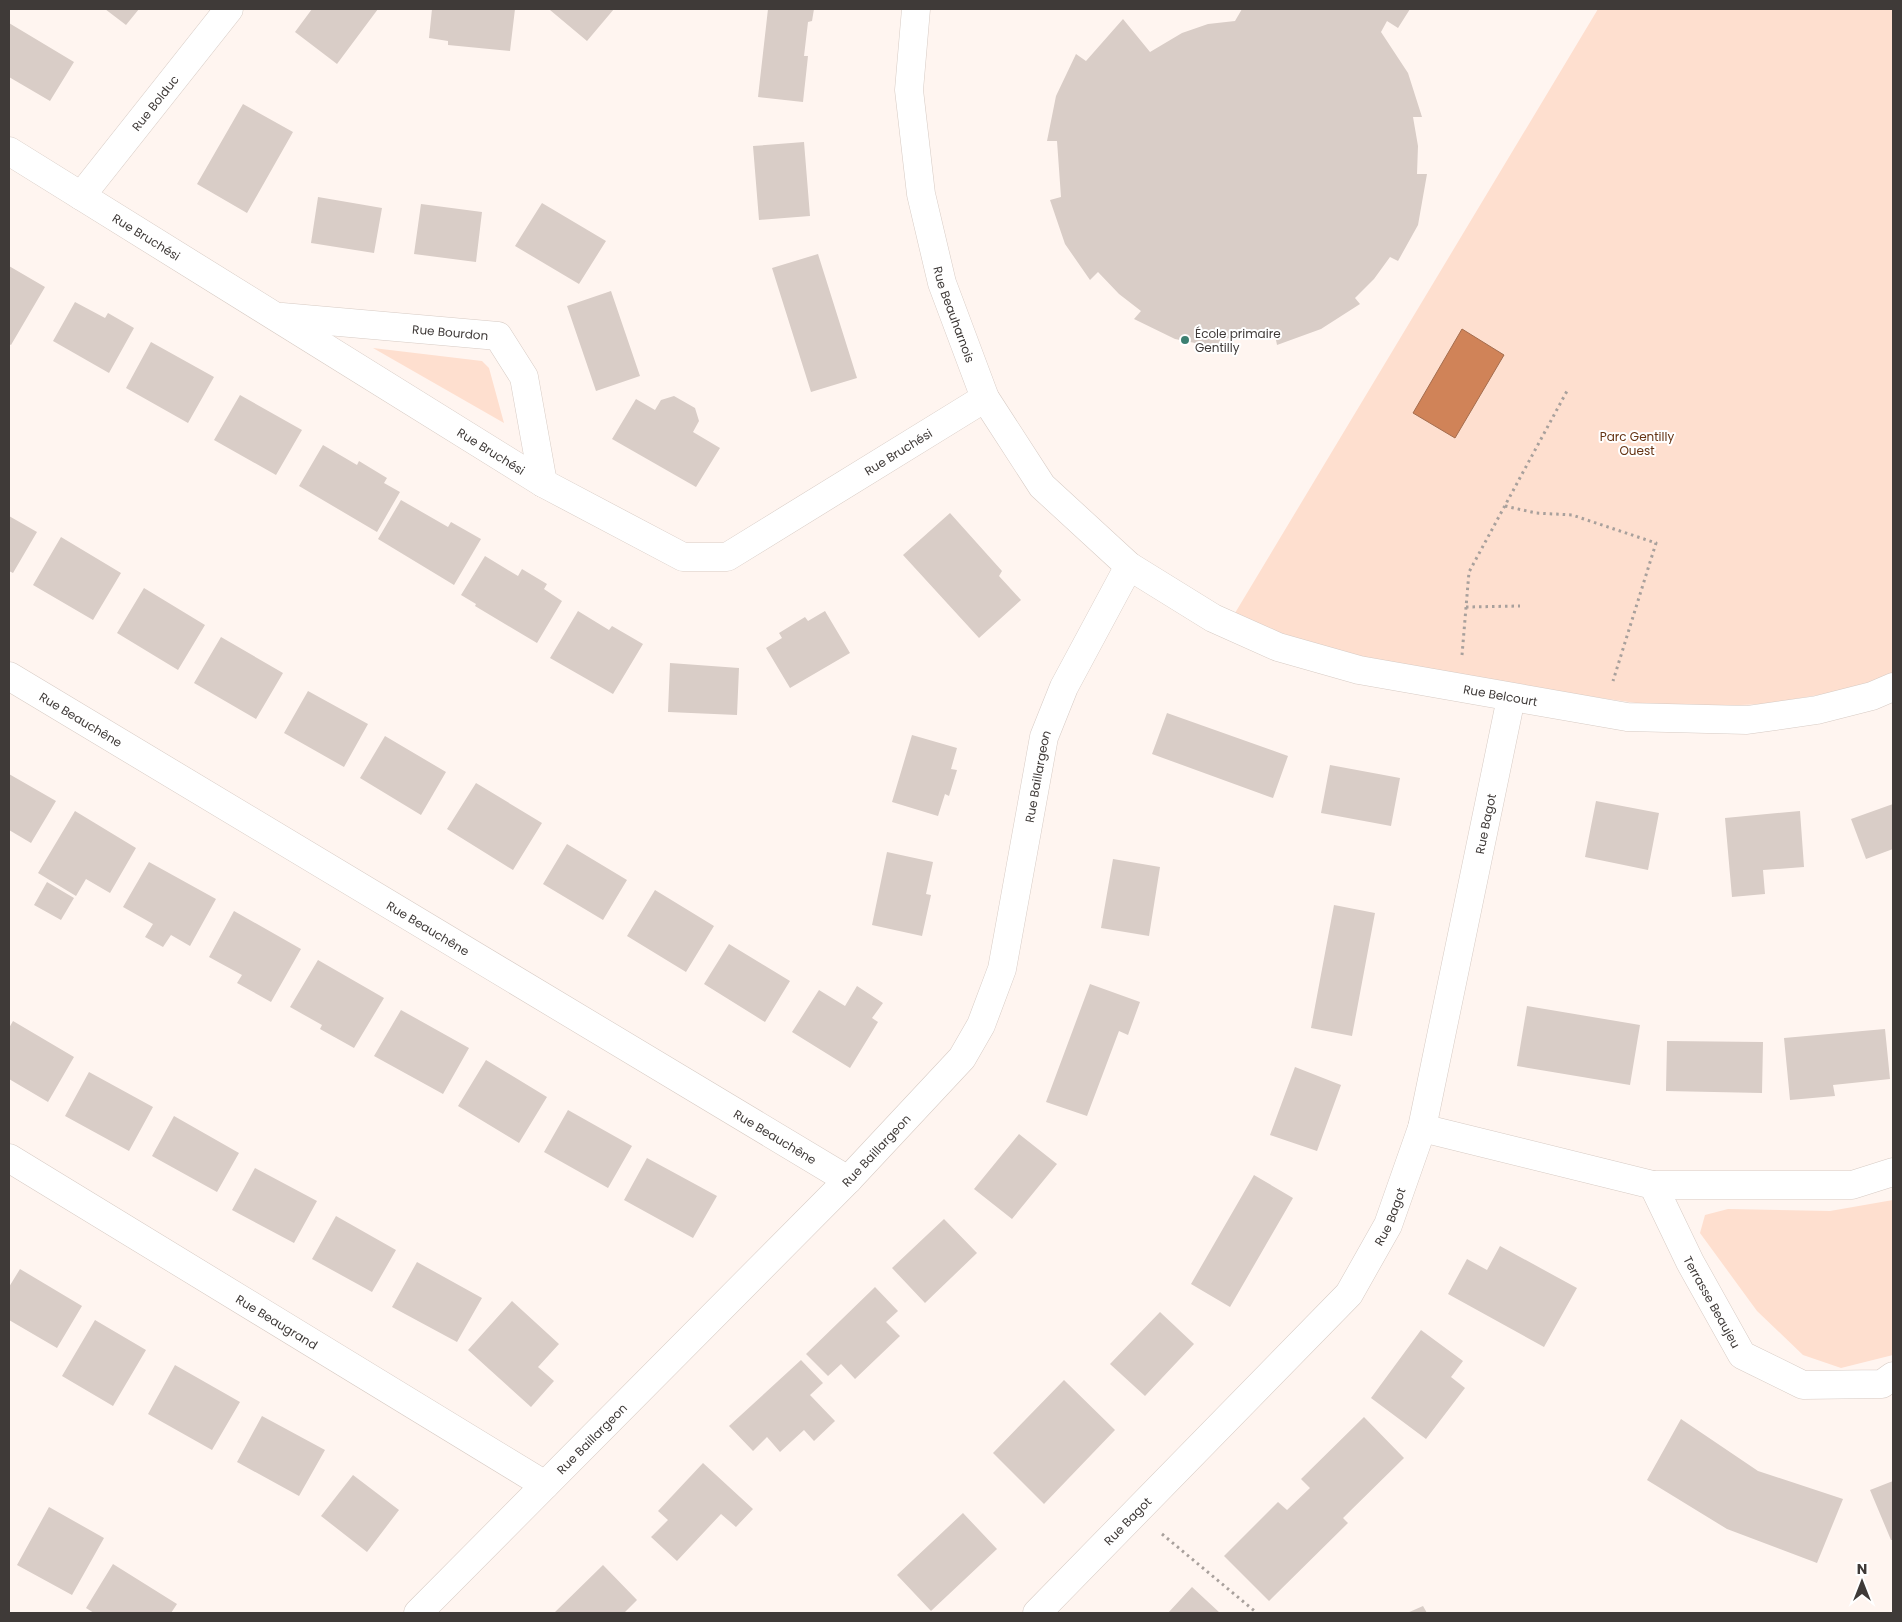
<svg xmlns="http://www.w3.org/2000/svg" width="1902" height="1622" font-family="Poppins,sans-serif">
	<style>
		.green { fill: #fedfcf }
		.water { fill: #d08358; stroke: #a46d4e }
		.building { fill: #d9cdc7 }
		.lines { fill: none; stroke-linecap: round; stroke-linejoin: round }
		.minor-casing { stroke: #d7cbc4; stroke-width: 29 }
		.path { stroke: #a8a09c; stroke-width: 3; stroke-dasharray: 2.5 4; stroke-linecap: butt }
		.minor { stroke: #fff; stroke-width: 28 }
		.poi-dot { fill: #3c7f71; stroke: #fff; stroke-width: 2 }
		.labels { text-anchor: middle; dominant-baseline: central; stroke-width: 4; stroke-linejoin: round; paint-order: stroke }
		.street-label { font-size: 12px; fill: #3f3a38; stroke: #fff }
		.poi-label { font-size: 12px; fill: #3f3a38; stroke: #fff; text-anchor: start }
		.park-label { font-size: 12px; fill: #653313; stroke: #fff }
	</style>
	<rect width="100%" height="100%" fill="#fff5f0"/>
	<path class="green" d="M1598 9H1893V677L1872 686 1764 704 1671 708 1454 677 1355 658 1232 618Z
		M373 348 482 361 489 368 504 423Z
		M1893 1200V1355L1841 1368 1803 1355 1757 1311 1700 1233 1705 1215 1728 1209 1830 1211Z"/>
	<path class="water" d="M1462 329 1504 355 1455 438 1413 413Z"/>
	<path class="building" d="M105 9H139L126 25Z
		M312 9H378L337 64 295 32Z
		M432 9H515L510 51 448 45V41L429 38Z
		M552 9H614L587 41 550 10Z
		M768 9H814L812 21 808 22 804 56H808L803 102 758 97Z
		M1242 9H1410L1398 28 1387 21 1381 32 1408 73 1422 117H1413L1418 146 1417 174H1427L1418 225 1398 261 1390 257 1374 279 1355 298 1360 304 1321 329 1277 345 1275 335 1249 339 1220 338V348L1175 339 1134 319 1141 311 1119 294 1098 272 1090 280 1065 244 1050 200 1061 197 1057 141H1047L1056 96 1076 54 1086 61 1123 19 1150 52 1182 33 1208 24 1235 21Z
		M9 23 74 62 50 101 9 77Z
		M243 104 293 132 247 213 197 184Z
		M804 142 810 216 759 220 753 146Z
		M318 197 382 208 374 253 311 243Z
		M542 203 606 241 579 284 515 246Z
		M421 204 482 212 476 262 414 254Z
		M818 254 857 378 811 392 772 268Z
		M9 266 45 287 11 345 9 344Z
		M611 291 640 376 596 391 567 306Z
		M75 302 105 318 108 313 134 328 109 373 53 341Z
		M151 342 214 377 188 423 126 388Z
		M240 395 302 430 276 475 214 440Z
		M674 396 695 408 699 421 693 432 720 448 696 487 612 439 636 399 655 410 661 400Z
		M323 445 357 465 359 461 387 478 384 483 400 492 377 532 299 486Z
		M401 500 448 527 451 522 481 539 454 585 378 539Z
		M950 513 1002 571 999 576 1021 600 979 638 903 555Z
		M9 516 37 532 13 573 9 571Z
		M61 537 121 573 93 620 33 585Z
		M485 556 518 576 522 569 547 584 544 589 562 601 537 643 475 606 476 604 461 595Z
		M144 588 205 625 178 670 117 633Z
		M578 611 609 630 612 626 643 644 613 694 550 658Z
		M825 611 850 653 790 688 766 648 782 638 779 633 805 617 808 621Z
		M221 637 283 673 256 719 194 683Z
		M670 663 739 668 737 715 668 712Z
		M308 691 368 724 344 767 284 733Z
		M1167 713 1288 756 1273 798 1152 754Z
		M912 735 957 748 951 769 957 770 949 796 945 794 938 816 892 802Z
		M385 736 446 772 421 815 360 778Z
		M1330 765 1400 778 1391 826 1321 813Z
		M9 774 56 801 31 843 9 830Z
		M476 783 542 823 513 870 447 829Z
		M1596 801 1659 813 1648 870 1585 857Z
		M1893 804V849L1866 859 1851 819Z
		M75 811 136 848 110 893 86 879 76 896 38 873Z
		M1800 811 1804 867 1763 870 1765 894 1732 897 1725 818Z
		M567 844 627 880 603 920 543 884Z
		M887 852 933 862 926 894 931 895 922 936 872 925Z
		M1113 859 1160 867 1149 936 1101 928Z
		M149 862 216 899 190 946 171 935 163 947 145 937 153 924 123 907Z
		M47 882 74 898 61 920 34 905Z
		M655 890 714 926 686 972 627 936Z
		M1334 905 1375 913 1352 1036 1311 1028Z
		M234 911 301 949 271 1002 237 983 242 975 209 957Z
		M729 944 790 981 765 1022 704 984Z
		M318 960 384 998 354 1048 320 1029 322 1025 290 1007Z
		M1090 984 1140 1002 1128 1035 1119 1031 1087 1116 1046 1102Z
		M857 986 883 1003 872 1018 878 1022 850 1068 792 1032 819 990 845 1006Z
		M1527 1006 1640 1025 1630 1085 1517 1066Z
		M401 1010 469 1048 443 1094 374 1056Z
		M13 1021 74 1057 48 1102 9 1079V1028Z
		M1885 1029 1890 1079 1833 1085 1835 1096 1790 1100 1784 1038Z
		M1667 1041 1763 1042 1762 1093 1666 1091Z
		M486 1060 547 1097 519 1143 458 1106Z
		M1295 1067 1341 1085 1317 1151 1270 1135Z
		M89 1072 153 1107 129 1151 65 1116Z
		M568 1110 632 1146 608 1188 544 1152Z
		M174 1116 239 1153 217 1192 152 1156Z
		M1019 1134 1057 1164 1012 1219 974 1189Z
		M647 1158 717 1196 693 1238 624 1200Z
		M255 1168 317 1201 294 1243 232 1210Z
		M1254 1175 1293 1198 1230 1307 1191 1284Z
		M336 1216 396 1250 372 1292 312 1259Z
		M944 1219 977 1253 925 1303 892 1268Z
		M1500 1246 1577 1288 1544 1347 1448 1294 1467 1259 1487 1270Z
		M417 1262 482 1298 457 1342 392 1307Z
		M20 1269 82 1306 57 1348 9 1320V1287Z
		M875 1287 898 1311 886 1322 900 1336 855 1379 841 1364 828 1376 806 1354Z
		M512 1301 559 1344 538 1367 554 1381 531 1407 468 1350Z
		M1160 1312 1194 1344 1145 1396 1110 1364Z
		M95 1320 146 1350 113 1406 62 1376Z
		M1421 1330 1463 1361 1451 1377 1465 1388 1426 1439 1371 1398Z
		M801 1360 823 1383 810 1395 835 1421 814 1441 804 1430 780 1452 767 1437 753 1451 729 1426Z
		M175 1365 240 1402 212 1450 148 1414Z
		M1064 1380 1115 1430 1044 1504 993 1453Z
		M262 1416 325 1450 299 1496 237 1462Z
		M1364 1417 1404 1458 1343 1518 1348 1523 1269 1601 1224 1556 1278 1502 1287 1510 1310 1488 1301 1479Z
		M1681 1419 1758 1471 1843 1499 1817 1563 1727 1529 1647 1480Z
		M703 1463 753 1509 736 1527 721 1514 677 1561 651 1537 668 1520 658 1511Z
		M353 1475 399 1510 367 1552 321 1516Z
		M1893 1481V1540H1891L1870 1490Z
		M49 1507 104 1538 72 1595 17 1565Z
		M963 1513 997 1549 931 1611 897 1575Z
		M113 1564 177 1604 171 1613H94L86 1608Z
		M603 1565 637 1600 624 1613H554Z
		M1192 1587 1220 1613H1168Z
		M1423 1606 1427 1613H1407Z"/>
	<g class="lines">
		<g class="minor-casing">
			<g id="minor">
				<path id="s1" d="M916 9 909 90 921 194 942 283 985 398 1042 486 1129 566 1213 618 1278 647 1359 670 1627 717 1747 720 1817 710 1872 696 1893 687"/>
				<path id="s2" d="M9 151 543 483 683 557H727L985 398"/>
				<path id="s3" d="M81 196 229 9"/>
				<path id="s4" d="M282 317 498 336 524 377 543 483"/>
				<path id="s5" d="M9 676 848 1180"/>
				<path d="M1422 1128 1653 1185H1852L1893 1172"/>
				<path id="s6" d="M9 1158 545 1485"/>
				<path id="s7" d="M1653 1185 1690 1262 1742 1355 1803 1385 1882 1384 1893 1376"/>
				<path id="s8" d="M418 1613 848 1180 962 1058 981 1025 1002 969 1044 737 1064 687 1129 566"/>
				<path id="s9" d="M1037 1613 1349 1294 1388 1225 1422 1128 1511 698"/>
			</g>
		</g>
		<path class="path" d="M1505 506 1536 513 1572 515 1656 543 1613 681
			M1466 607 1520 606
			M1462 655 1469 572 1567 391
			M1162 1534 1257 1613"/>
		<use href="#minor" class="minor"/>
	</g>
	<circle class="poi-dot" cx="1185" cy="340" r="5"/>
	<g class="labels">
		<g class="street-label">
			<text stroke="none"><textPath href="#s3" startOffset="119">Rue Bolduc</textPath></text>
			<text stroke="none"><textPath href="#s2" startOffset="162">Rue Bruchési</textPath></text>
			<text stroke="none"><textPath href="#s1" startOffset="311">Rue Beauharnois</textPath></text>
			<text stroke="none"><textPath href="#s4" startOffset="169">Rue Bourdon</textPath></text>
			<text stroke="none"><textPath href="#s2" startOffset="568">Rue Bruchési</textPath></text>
			<text stroke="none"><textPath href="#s2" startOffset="1032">Rue Bruchési</textPath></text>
			<text stroke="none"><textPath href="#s1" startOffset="1021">Rue Belcourt</textPath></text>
			<text stroke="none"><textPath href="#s5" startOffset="84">Rue Beauchêne</textPath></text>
			<text stroke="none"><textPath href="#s8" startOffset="1071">Rue Baillargeon</textPath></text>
			<text stroke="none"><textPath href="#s9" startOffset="939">Rue Bagot</textPath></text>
			<text stroke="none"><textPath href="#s5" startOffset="489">Rue Beauchêne</textPath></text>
			<text stroke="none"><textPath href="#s5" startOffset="894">Rue Beauchêne</textPath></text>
			<text stroke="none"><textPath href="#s8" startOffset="651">Rue Baillargeon</textPath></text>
			<text stroke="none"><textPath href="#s9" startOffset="534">Rue Bagot</textPath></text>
			<text stroke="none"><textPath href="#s7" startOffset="131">Terrasse Beaujeu</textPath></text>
			<text stroke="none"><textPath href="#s6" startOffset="314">Rue Beaugrand</textPath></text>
			<text stroke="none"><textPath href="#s8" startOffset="246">Rue Baillargeon</textPath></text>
			<text stroke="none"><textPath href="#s9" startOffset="129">Rue Bagot</textPath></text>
		</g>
		<g class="poi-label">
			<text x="1195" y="333">École primaire<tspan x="1195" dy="14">Gentilly</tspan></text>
		</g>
		<g class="park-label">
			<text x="1637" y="436">Parc Gentilly<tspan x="1637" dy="14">Ouest</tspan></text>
		</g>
	</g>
	<rect width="1902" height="1622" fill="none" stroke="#3f3a38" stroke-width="20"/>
	<g transform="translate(1862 1582)" stroke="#ffffff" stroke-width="4" paint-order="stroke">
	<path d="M0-4L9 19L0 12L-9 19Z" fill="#3f3a38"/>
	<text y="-8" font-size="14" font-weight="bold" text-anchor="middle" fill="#3f3a38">N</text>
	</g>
</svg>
